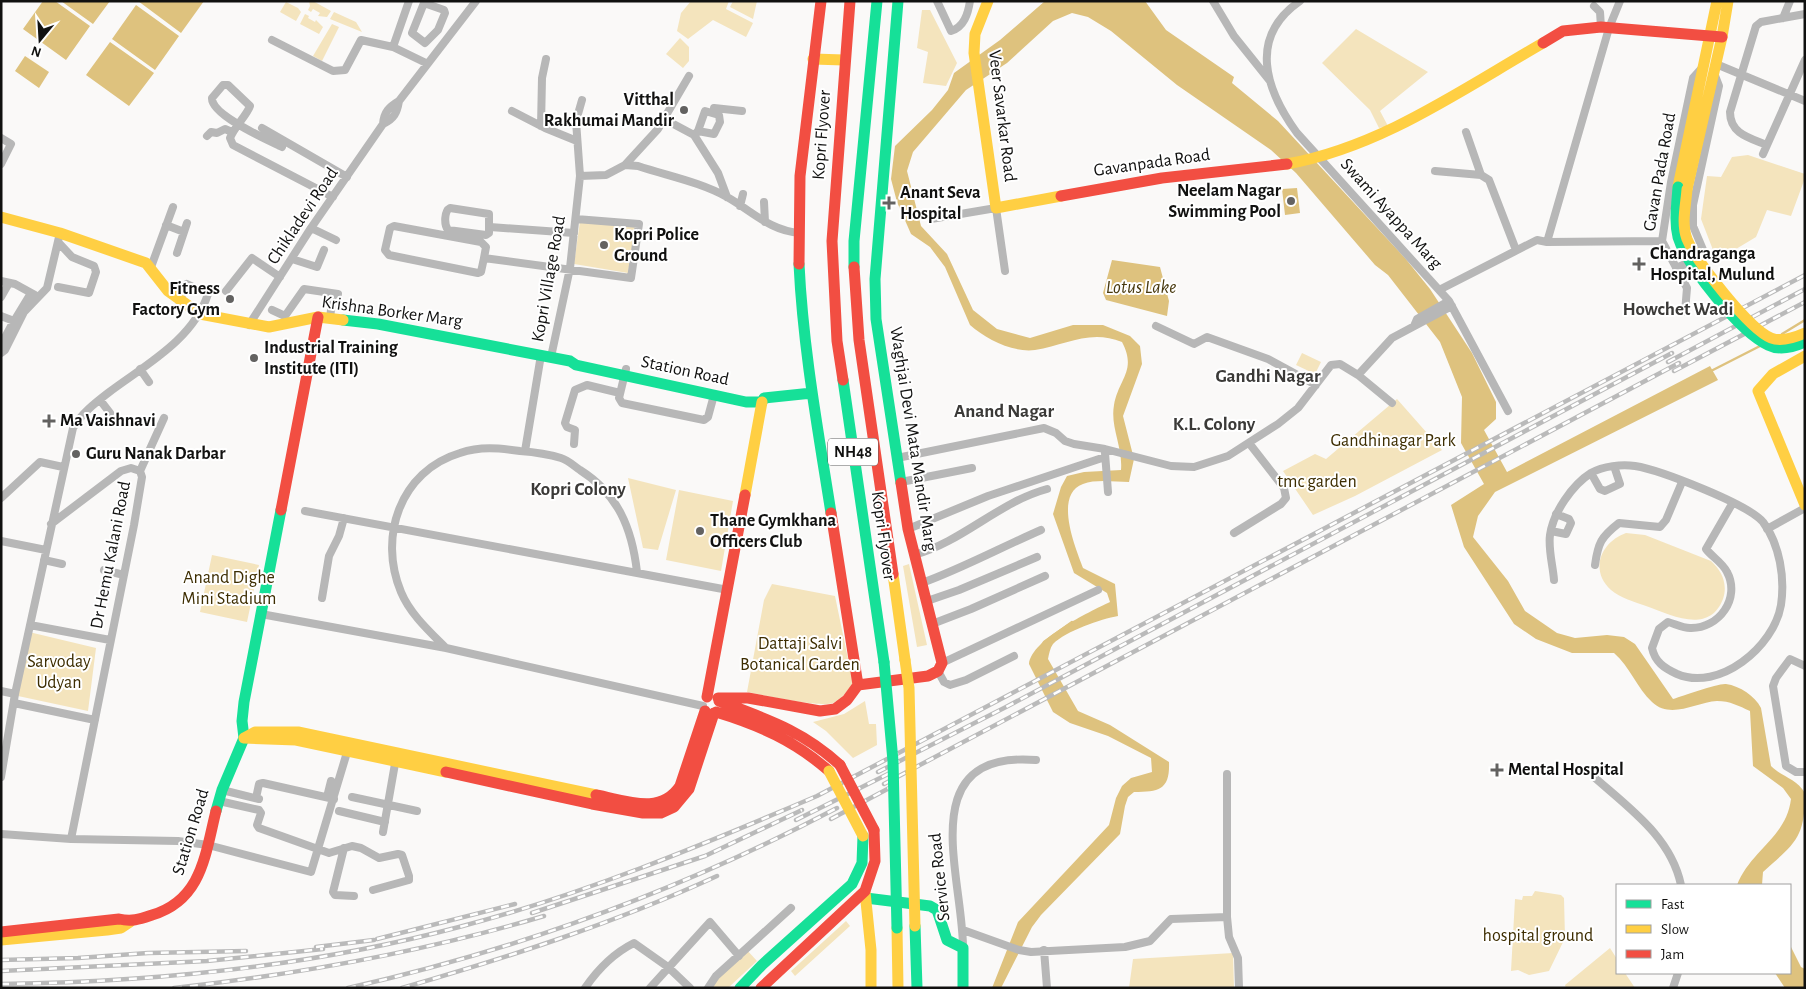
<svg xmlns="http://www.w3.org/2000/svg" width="1806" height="989" font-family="'Alegreya Sans',sans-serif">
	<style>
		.green { fill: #f4e4bd }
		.water { fill: #dec27e }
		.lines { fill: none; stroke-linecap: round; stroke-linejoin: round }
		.stream { stroke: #dec27e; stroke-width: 2.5 }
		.street { stroke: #b7b7b7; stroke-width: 8 }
		.fast { stroke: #16e098; stroke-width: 11 }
		.slow { stroke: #ffcf43; stroke-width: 11 }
		.jam { stroke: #f24e42; stroke-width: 11 }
		.rail-casing { stroke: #bababa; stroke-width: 4.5 }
		.rail { stroke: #fff; stroke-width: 2.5; stroke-dasharray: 8; stroke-linecap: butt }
		.fast-bridge { stroke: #16e098; stroke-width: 11 }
		.slow-bridge { stroke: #ffcf43; stroke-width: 11 }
		.jam-bridge { stroke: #f24e42; stroke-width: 11 }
		.poi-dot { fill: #636261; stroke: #fff; stroke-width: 2 }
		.labels { text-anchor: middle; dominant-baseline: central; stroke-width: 4; stroke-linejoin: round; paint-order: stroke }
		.shield { fill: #fff; stroke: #585858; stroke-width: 1 }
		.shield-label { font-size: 16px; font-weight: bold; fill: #111110 }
		.poi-label { font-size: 18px; font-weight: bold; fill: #111110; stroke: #fff; text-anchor: start }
		.street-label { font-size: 18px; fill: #111110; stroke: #fff }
		.park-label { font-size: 18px; fill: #3d2d01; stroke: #fff }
		.water-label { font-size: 19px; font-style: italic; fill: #48390e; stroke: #fff }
		.neighbourhood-label { font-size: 19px; font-weight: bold; fill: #3b3a38; stroke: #fff }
	</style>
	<rect width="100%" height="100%" fill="#faf9f8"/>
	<path class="green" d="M309 1H313L331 11 327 17 318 16 320 13 313 9 311 12 308 10 310 6Z
		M691 1H729L726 9 753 23 746 37 713 20 688 39 677 31 681 13Z
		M733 1H757L753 19 730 7Z
		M286 2 298 8 301 12 296 21 280 12Z
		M922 10H930L957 63 946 86 923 83 928 52 917 48Z
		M334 12 356 22 362 32 330 19Z
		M305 14 309 16 308 18 315 22 316 20 323 27 319 34 300 24Z
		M332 24 339 27 322 61 313 56Z
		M1356 29 1428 72 1380 111 1388 126 1379 128 1370 110 1322 63Z
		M680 38 689 47V61L683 68 666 54Z
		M1748 155 1805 174V178L1791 216 1767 210 1756 237 1726 255 1713 250 1701 219 1707 176 1721 177 1732 157Z
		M580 221 635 226 628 273 574 264Z
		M1302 353 1321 362 1315 374 1296 365Z
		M1397 399 1442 450 1355 496 1313 515 1283 471 1315 454 1326 459Z
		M628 478 676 490 658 550 643 548Z
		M679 490 733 501 721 571 666 560Z
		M1626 533 1645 535 1711 561C1722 571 1728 584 1723 599 1709 635 1671 615 1646 606 1635 602 1620 598 1611 590 1589 570 1601 542 1626 533Z
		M212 555 259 565 247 622 200 612Z
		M909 564 927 645 917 647 903 566Z
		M772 584 835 596 853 683C847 691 842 699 833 703 821 708 763 695 747 692L764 600Z
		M29 632 96 648 88 711 18 696Z
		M865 701 869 724H876L877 745 853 758 826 731 813 722 844 714Z
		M1535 891 1561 895 1564 898 1565 938 1549 971 1529 975 1518 970 1511 971 1515 899 1522 900 1523 896H1532Z
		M846 921 850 926 795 976 791 971Z
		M1610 948 1617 959V973H1625L1635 988H1566L1565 985Z
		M746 949 757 961 728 988H708Z
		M1233 953 1234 988H1129L1133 959Z"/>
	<path class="water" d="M43 1H55L90 26 66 60 23 29Z
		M61 1H110L93 24Z
		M138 1H204L181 33Z
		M1045 1H1145L1166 30 1234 77 1232 83 1278 121 1405 258 1430 289 1472 353 1496 402V419L1484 430 1507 472 1710 366 1718 380 1495 492 1478 516 1473 537 1508 581 1525 611 1557 633 1575 638 1607 635 1624 637 1635 644 1673 699C1683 696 1718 683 1726 684 1740 686 1755 696 1761 708L1771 766C1782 777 1796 778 1805 793 1805 839 1795 843 1763 872L1762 885H1737C1751 850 1786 838 1791 799L1783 788 1753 766 1750 711C1739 706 1730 701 1717 701 1696 702 1671 720 1652 702 1637 688 1630 667 1614 653H1572L1536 639 1514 624 1464 547 1451 505 1484 484 1461 443 1462 397 1440 342 1388 275 1375 265 1296 173 1271 150 1177 85 1111 31 1088 17 1072 13 1053 21 1007 63 966 90 913 152 907 171 921 226 947 254 973 310 997 329 1030 338 1073 325H1103L1130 336 1140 346 1142 364 1123 416 1134 459 1129 482C1115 482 1096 479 1083 484 1053 495 1076 549 1083 568L1115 584 1118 616C1101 619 1066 631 1053 644 1050 648 1049 654 1048 659L1078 711 1110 725 1169 762C1170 789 1160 792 1134 792L1128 797 1125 806 1120 834 1041 915 1032 927 1001 988H992L1018 922 1109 825 1116 798 1122 786 1131 778 1152 772 1151 758 1108 736 1070 723 1053 712 1029 664C1032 639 1089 612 1110 602L1107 593 1074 573 1053 514 1061 487 1067 476 1084 472 1121 470C1123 447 1110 427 1114 405 1119 378 1137 371 1122 342 1090 329 1066 345 1035 350 1013 353 986 339 970 325L945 267 930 247 911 234 897 202 891 179 895 146 932 110 948 90 954 73 1000 40Z
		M136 5 179 36 155 70 112 39Z
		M110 42 154 73 129 106 86 75Z
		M25 56 49 72 39 88 15 71Z
		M1297 188 1300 213 1285 215 1282 189Z
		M1112 260 1160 267 1169 301 1167 316 1106 300 1103 293Z
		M1790 945 1801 967 1805 969V988H1785L1775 973H1790Z"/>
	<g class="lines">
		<path class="stream" d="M1782 334 1805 320
			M1711 371 1762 345
			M1043 644 1044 642 1072 622"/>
		<path class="street" d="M409 1 393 47 426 63
			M937 1 951 31C964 27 968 14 970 1
			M1213 1 1234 36 1270 81
			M1300 1C1248 37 1265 89 1297 133L1449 301 1508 411
			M424 3 444 10 445 13 438 30 425 43 412 33Z
			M1594 6 1600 12 1601 27
			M1783 18 1790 1
			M272 40 333 71 345 70 361 40 393 47
			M1716 64 1805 101
			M714 108 742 111
			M512 111 545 128 577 141
			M664 119 694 135 718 173 727 197
			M383 124C384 112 389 107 399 101
			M541 126 542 78 546 59
			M262 128 347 177
			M1466 132 1481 175 1489 180 1516 250
			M694 135 698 131 705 111 719 115 720 122 714 134 698 131
			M207 136 211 132 217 133 225 129 232 132
			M1 138 11 144 1 164
			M1767 145C1750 138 1730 134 1730 112L1756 26 1761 22 1805 14
			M282 147C268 140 211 115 212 98L223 85H228L250 106C247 115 235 126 230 138L233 145 333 197
			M1763 154 1805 60
			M625 165 658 129 689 76
			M1435 171 1481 175
			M580 176 606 175 625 165 638 166C668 176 700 182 727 197 752 211 770 231 800 233
			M764 202 765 222
			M740 206 743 194
			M450 208 489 214V233L486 235 448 230C444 225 444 211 450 208Z
			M931 219 996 208 1005 271
			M166 225 184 232
			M490 227 574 233
			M311 228 336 240
			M1547 242 1609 28 1620 1
			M177 253 187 223
			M484 258 481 272 478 273 389 255 385 250 390 228 394 226 481 242 486 247 484 258 631 278 639 224 576 219
			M292 259 317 267 324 250
			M151 267 173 207
			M1676 268 1697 259 1704 252 1693 226V205L1719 86 1714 73
			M1 281 15 284 35 295
			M58 287 89 293 96 272 94 266 72 257 58 242
			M1439 290 1537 240 1547 242 1662 241
			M226 291 252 258 280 277
			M1 297 9 283
			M272 310 285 316 304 289 338 294
			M1685 312 1687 288 1662 241 1671 182 1693 78 1702 68
			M1 316 14 321 31 293
			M330 318 333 294
			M249 325 311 228 383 124C394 119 397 113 399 101L476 1
			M1156 326 1194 344 1207 337 1268 359 1316 385
			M1414 326 1417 319 1449 301
			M1 345 11 326
			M1 353 5 350 24 312 47 288 60 233
			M551 357 570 268 580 176 576 121 582 100
			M140 369 149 382
			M626 369 619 398 622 403 704 420 708 417 714 395
			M1358 375 1392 403
			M100 400 110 413
			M574 444 575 430 567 427 565 423 575 390 587 385 620 393
			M525 451 541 355
			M1105 453 1108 492
			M897 458 1044 428 1056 433 1065 441 1074 444 1105 449 1171 466 1194 467 1228 456 1278 424 1298 408 1331 365 1340 364 1358 375 1392 338 1452 306
			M140 471 164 418
			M1591 473 1600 489 1605 491 1620 484 1614 466
			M901 482 972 468
			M1 498 40 462 63 467
			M305 511 728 590
			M51 524 121 471 131 468 140 471 142 477 134 525 71 839
			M908 529 988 496 1105 457
			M1767 529 1805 508
			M1551 531 1566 534 1571 523 1569 519 1556 514
			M1234 533 1281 504 1286 498 1284 488 1249 443
			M1 541 46 550
			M914 555C962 542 999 502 1047 489
			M44 560 62 564
			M1595 565C1598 543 1601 537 1619 523L1660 527 1666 520 1682 482
			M104 570 124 575
			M1554 580C1553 566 1548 549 1550 535 1553 513 1572 485 1591 473 1603 466 1622 464 1635 466 1660 470 1748 504 1763 522 1780 545 1785 578 1781 605 1774 647 1719 692 1677 674 1664 668 1655 662 1652 648L1659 629 1668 622C1675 624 1683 628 1690 628 1719 629 1741 598 1727 572 1722 562 1712 557 1706 549L1732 504
			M922 583C961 569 1002 547 1041 530
			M322 598 329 556 339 536 344 518
			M927 601 959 590 1037 557
			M261 614 446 648 703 706
			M932 624 971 609 1045 576
			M30 625 110 640
			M446 648C430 632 410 614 401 592 378 537 400 471 460 453 480 446 499 448 520 451 533 452 548 454 561 458 568 460 574 466 580 470 618 494 632 528 637 572
			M942 663 1098 590
			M1805 666 1790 659 1776 678 1773 686 1786 766 1796 772H1805
			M938 671 944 682 950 685 966 680 1014 656
			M1 691 15 694
			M14 703 95 720
			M1227 774V917L1229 937 1238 958 1239 988
			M1 777 15 694 73 428C81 414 95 403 108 393 145 365 193 340 208 294L187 284 179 301
			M1594 777C1629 808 1671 837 1681 885
			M222 790 259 799
			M327 797 331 781
			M352 797 417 811
			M256 798 259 784 263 783 334 799
			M219 801 259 810 261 813 257 825 259 828 329 853 352 846 361 848 379 858 398 854 402 855 409 876V880L373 890
			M339 811 385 822
			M383 832 396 758
			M1 834 71 839 178 841 208 845 311 872 348 749
			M344 848 333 892 335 895 354 896
			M963 930 1019 950 1031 952 1125 947 1150 941 1171 919 1227 917
			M963 948C963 876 912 750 1036 760
			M1044 950 1047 988
			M585 988C598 969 614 953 634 943L668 967 690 988
			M650 988 710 922 739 956
			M708 988 716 976 791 908
			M1673 988 1678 973"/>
		<path class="fast" d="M898 1 875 279 876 319 901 483
			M799 264C803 348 818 430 831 513
			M854 267V241L877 1
			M343 320 378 324 570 361 576 365 746 402H762L764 398 812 393
			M843 380 884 662
			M216 811 222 790 244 738 242 721 244 702 281 510
			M866 898 930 906 937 910 947 940 963 948V988
			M915 926 917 988
			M740 988 762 965 852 884 862 863 863 836"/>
		<path class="slow" d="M988 1 975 34 974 53 996 208 1061 196
			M813 59 844 60
			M1287 164C1381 147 1461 90 1543 43
			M1678 187 1717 1
			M1687 189 1722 37 1728 1
			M1 217 60 233 146 263 168 291 200 314 269 327 318 317 343 320
			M1805 356 1773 374 1758 391 1805 505
			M745 495 762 402
			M893 574 905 660
			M244 738 296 740 446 772
			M244 738 255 732H298L596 795
			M865 892 871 950V988
			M897 928 898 988
			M1 940 107 930 121 928 130 922"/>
		<path class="jam" d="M1543 43 1563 31 1601 27 1722 37
			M1061 196 1162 178 1287 164
			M799 264 800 176 821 1
			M854 267 859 340 893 574
			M843 380 837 341 832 241 850 1
			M281 510 318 317
			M858 685 928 676 938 671 942 663 908 529 901 483
			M707 697 745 495
			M718 698H748L820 711 835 709 847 700 858 685 831 513
			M719 701C766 719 802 730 840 765
			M716 712C759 725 795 741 829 771
			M446 772 592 804 643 813H661L674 807 689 789 714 713
			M596 795C625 800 660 816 680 786L705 711
			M1 932 119 919C132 922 140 919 152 915 202 900 205 855 216 811
			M761 988 865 891 875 861 874 830"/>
		<g class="rail-casing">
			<path id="rail" d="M1668 362 1805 289
				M1674 371 1805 302
				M878 772 1006 707 1672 353
				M884 784 1679 363
				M831 819 895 785
				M796 820 890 773
				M532 913 705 856 802 810
				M377 939 515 904
				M316 947 374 940
				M1 960 78 958 148 953 246 951
				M1 971 207 961 323 949
				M1 984C155 982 309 967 459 927 582 895 700 846 817 796L1805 275
				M174 988C300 974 423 952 544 916
				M348 988C518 950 683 889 837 808
				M402 988C509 957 615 923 717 876"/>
		</g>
		<use href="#rail" class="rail"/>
		<path class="fast-bridge" d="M1678 187C1677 203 1674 221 1678 237 1687 266 1740 332 1768 345 1780 351 1794 347 1805 342
			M884 662 893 761 897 928"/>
		<path class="slow-bridge" d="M1687 189C1686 205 1681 223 1687 239 1696 261 1749 329 1771 338 1781 342 1796 337 1805 333
			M905 660 909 688 915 926
			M829 771 863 836"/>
		<path class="jam-bridge" d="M840 765 874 830"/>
	</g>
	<g class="poi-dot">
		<circle cx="684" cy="110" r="5"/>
		<circle cx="1291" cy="201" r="5"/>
		<path d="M886.5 195.5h5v5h5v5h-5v5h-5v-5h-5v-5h5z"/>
		<circle cx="604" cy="245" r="5"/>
		<path d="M1636.5 256.5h5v5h5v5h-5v5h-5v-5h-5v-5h5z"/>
		<circle cx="230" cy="299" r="5"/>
		<circle cx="254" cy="358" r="5"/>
		<path d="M46.5 413.5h5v5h5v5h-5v5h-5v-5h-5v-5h5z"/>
		<circle cx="76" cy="454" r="5"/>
		<circle cx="700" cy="531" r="5"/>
		<path d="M1494.5 762.5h5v5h5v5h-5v5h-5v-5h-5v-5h5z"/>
	</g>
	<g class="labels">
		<rect class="shield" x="828" y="438.5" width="50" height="27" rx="4"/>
		<g class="shield-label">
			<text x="853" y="452">NH48</text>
		</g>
		<g class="poi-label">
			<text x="674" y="100" text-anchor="end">Vitthal<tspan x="674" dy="21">Rakhumai Mandir</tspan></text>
			<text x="1281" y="191" text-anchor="end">Neelam Nagar<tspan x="1281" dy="21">Swimming Pool</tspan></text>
			<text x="900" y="193">Anant Seva<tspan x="900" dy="21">Hospital</tspan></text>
			<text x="614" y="235">Kopri Police<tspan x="614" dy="21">Ground</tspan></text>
			<text x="1650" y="254">Chandraganga<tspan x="1650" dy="21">Hospital, Mulund</tspan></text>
			<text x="220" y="289" text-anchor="end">Fitness<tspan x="220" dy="21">Factory Gym</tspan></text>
			<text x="264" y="348">Industrial Training<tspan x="264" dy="21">Institute (ITI)</tspan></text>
			<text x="60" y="421">Ma Vaishnavi</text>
			<text x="86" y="454">Guru Nanak Darbar</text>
			<text x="710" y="521">Thane Gymkhana<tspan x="710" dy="21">Officers Club</tspan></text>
			<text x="1508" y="770">Mental Hospital</text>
		</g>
		<g class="street-label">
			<text transform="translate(1002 116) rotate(83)">Veer Savarkar Road</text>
			<text transform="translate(822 135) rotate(-86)">Kopri Flyover</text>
			<text transform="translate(1152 163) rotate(-8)">Gavanpada Road</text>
			<text transform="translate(1660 172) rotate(-80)">Gavan Pada Road</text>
			<text transform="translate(1391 214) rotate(48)">Swami Ayappa Marg</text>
			<text transform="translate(303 216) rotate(-56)">Chikladevi Road</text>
			<text transform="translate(549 279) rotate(-80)">Kopri Village Road</text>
			<text transform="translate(392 312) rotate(8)">Krishna Borker Marg</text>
			<text transform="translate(685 371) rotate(12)">Station Road</text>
			<text transform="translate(913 439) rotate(81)">Waghjai Devi Mata Mandir Marg</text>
			<text transform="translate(883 536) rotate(82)">Kopri Flyover</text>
			<text transform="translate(111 555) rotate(-79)">Dr Hemu Kalani Road</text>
			<text transform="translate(191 832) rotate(-73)">Station Road</text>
			<text transform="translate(940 877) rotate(-96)">Service Road</text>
		</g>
		<g class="park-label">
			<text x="1393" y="441">Gandhinagar Park</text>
			<text x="1317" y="482">tmc garden</text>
			<text x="229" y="578">Anand Dighe<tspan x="229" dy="21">Mini Stadium</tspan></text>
			<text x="800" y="644">Dattaji Salvi<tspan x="800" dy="21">Botanical Garden</tspan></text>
			<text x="59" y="662">Sarvoday<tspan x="59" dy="21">Udyan</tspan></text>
			<text x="1538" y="936">hospital ground</text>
		</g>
		<g class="water-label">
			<text x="1141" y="287">Lotus Lake</text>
		</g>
		<g class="neighbourhood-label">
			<text x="1678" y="309">Howchet Wadi</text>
			<text x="1268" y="376">Gandhi Nagar</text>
			<text x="1004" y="411">Anand Nagar</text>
			<text x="1214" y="424">K.L. Colony</text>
			<text x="578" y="489">Kopri Colony</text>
		</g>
	</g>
	<rect width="1806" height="989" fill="none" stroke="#111110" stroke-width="5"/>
	<rect x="1616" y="884" width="175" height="90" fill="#ffffff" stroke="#a0a09f"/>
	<rect x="1626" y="900" width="25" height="8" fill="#16e098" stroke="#a0a09f"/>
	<text x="1661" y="909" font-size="15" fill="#111110">Fast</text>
	<rect x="1626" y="925" width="25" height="8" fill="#ffcf43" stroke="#a0a09f"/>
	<text x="1661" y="934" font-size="15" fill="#111110">Slow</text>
	<rect x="1626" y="950" width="25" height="8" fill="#f24e42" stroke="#a0a09f"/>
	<text x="1661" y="959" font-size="15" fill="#111110">Jam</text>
	<g transform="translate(40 40) rotate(198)" stroke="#ffffff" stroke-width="4" paint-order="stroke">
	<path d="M0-4L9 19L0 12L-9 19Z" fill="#111110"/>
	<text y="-8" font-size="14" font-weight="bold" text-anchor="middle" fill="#111110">N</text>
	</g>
</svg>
